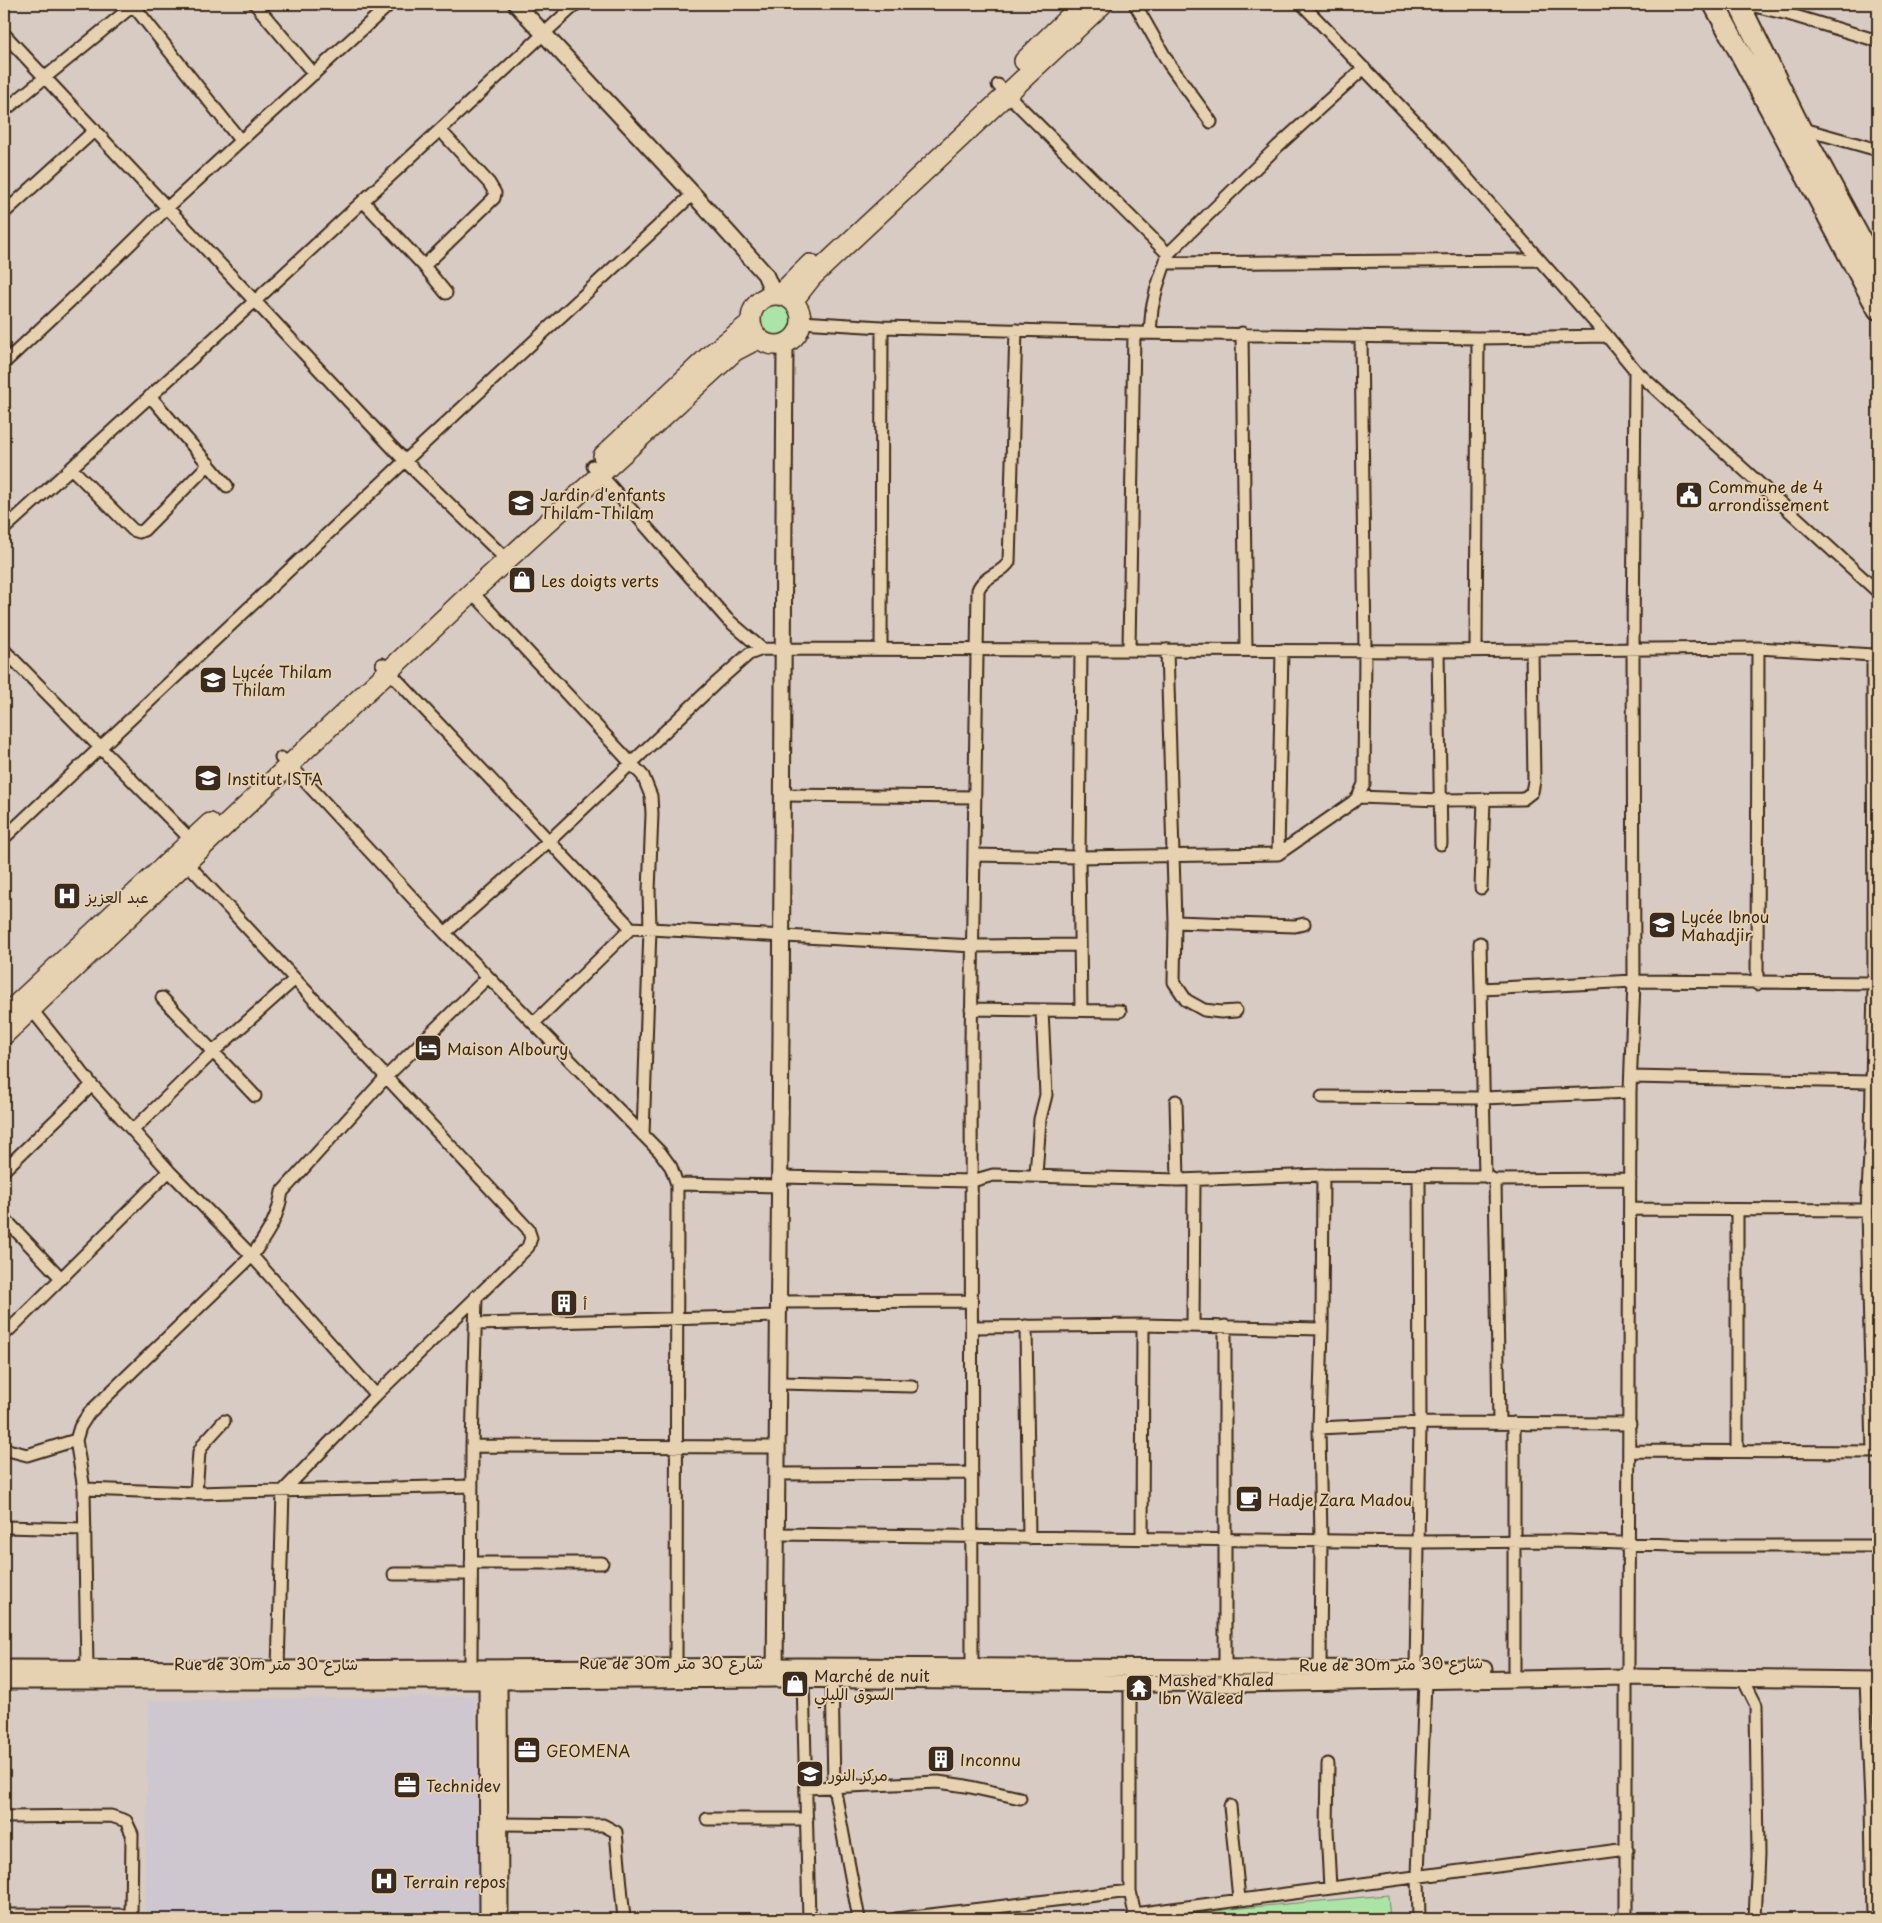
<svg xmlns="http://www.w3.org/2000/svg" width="1882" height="1923" font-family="'Playpen Sans','Playpen Sans Arabic',sans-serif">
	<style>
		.built { fill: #cec7d0 }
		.green { fill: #ace3a6; stroke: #748662 }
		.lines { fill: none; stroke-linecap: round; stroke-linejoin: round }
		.minor-casing { stroke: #3b2a1e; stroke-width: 15 }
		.tertiary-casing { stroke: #3b2a1e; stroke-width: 19 }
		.primary-casing { stroke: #3b2a1e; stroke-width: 22 }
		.trunk-casing { stroke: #3b2a1e; stroke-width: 24 }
		.minor { stroke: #e6d1b0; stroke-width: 11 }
		.tertiary { stroke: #e6d1b0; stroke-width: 15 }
		.primary { stroke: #e6d1b0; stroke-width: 19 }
		.trunk { stroke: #e6d1b0; stroke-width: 20 }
		.labels { text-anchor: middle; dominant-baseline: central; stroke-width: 4; stroke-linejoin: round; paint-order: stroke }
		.poi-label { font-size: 16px; fill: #3b2a1e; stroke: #e6d1b0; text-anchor: start }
		.street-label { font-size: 16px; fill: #3b2a1e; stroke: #e6d1b0 }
	</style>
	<rect width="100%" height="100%" fill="#d8cbc3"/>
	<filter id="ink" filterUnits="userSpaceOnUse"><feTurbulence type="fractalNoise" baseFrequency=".02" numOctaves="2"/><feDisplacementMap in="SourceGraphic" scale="10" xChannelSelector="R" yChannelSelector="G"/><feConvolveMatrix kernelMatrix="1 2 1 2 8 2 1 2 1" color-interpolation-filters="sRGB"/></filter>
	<g filter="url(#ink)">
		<path class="built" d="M202 778a6 6 0 1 1 12 0a6 6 0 1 1-12 0Z
			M474 1696 480 1919H145L148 1701Z"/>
		<path class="green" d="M760 322a17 17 0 1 1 34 0a17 17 0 1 1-34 0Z
			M1388 1895 1390 1919H1160L1230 1909Z"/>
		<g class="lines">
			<g class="minor-casing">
				<path id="minor" d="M255 4 314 74
					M1135 4 1169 64 1211 122
					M1302 4 1441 149 1607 336 1635 370 1633 649 1634 981 1630 1092 1628 1668 1626 1677V1919
					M1746 4 1788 14 1878 41
					M133 5 240 140
					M4 34 405 461 508 561
					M998 85 1168 254 1169 263 1539 260
					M4 111 135 4
					M1800 128 1878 150
					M363 201 424 266 446 293
					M4 213 95 130
					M424 266 494 198 495 193 489 183 440 130
					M801 322 882 327 1134 333 1478 338 1607 336
					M1150 332 1152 309 1157 287 1168 254 1278 146 1364 68
					M1242 333 1246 650
					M4 363 118 256 167 208 390 4
					M1635 370 1878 592
					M150 396 227 486
					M593 466 727 619 762 649
					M71 468 133 530 139 532 144 530 209 464
					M4 529 255 301 576 4
					M472 592 643 776 651 796 652 814 649 891 650 929 643 1135
					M881 649 882 327
					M4 650 195 844
					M1081 650 1079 857 1081 1010
					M1129 650 1134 333
					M1167 650 1175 922 1174 982 1186 1000 1204 1010 1221 1012 1236 1011
					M1476 650 1478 338
					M1438 651 1441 844
					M382 664 631 928 974 946 1079 945
					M281 758 289 764 445 933 660 1152 671 1167 677 1184 676 1666
					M781 795 975 797
					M1358 797 1440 800 1523 799 1532 792 1534 781 1532 650
					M4 838 405 461 693 194
					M1278 854 1282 650
					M974 855 1079 857 1278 854 1353 802 1358 797 1364 784 1365 650 1361 336
					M183 859 528 1229 531 1238 528 1247 376 1395 283 1491 278 1669
					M1481 888 1484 799
					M1175 922 1295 926 1304 924
					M445 933 548 842 715 684 749 654 762 649 1438 651 1758 648 1873 655
					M1480 943 1485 1176
					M1757 984 1758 648
					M1482 989 1634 981 1874 983
					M162 998 255 1096
					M28 1005 92 1085 169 1171 252 1256 376 1395
					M971 1009 1120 1011
					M534 1023 631 928
					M1631 1077 1871 1082
					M1322 1097 1483 1098 1630 1092
					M1176 1101 1178 1180
					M133 1130 213 1052 295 979
					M4 1170 92 1085
					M1036 1175 1040 1119 1046 1095 1042 1010
					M780 1177 972 1181 993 1175 1178 1180 1323 1175 1485 1176 1495 1180 1630 1179
					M1495 1180 1499 1423
					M677 1184 780 1186
					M1630 1209 1867 1210
					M4 1218 61 1278
					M779 1302 971 1301
					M475 1324 779 1316
					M1026 1326 1029 1538
					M1193 1326 1194 1180
					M972 1327 1143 1325 1322 1329
					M4 1335 169 1171
					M779 1383 912 1386
					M1319 1428 1420 1423 1630 1424
					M472 1446 778 1447
					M4 1449 27 1455 76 1440
					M1630 1451 1878 1452
					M1737 1451V1210
					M1873 1452 1867 1210 1871 1137 1874 983 1873 655 1878 652
					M778 1474 972 1473
					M84 1489 196 1493 472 1486
					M196 1493 199 1452 204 1443 224 1421
					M4 1527 85 1529
					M777 1534 1418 1542 1569 1541 1696 1546H1878
					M1142 1539 1143 1325
					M471 1563H602
					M394 1574H471
					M471 1667 472 1446 476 1296
					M87 1668 84 1489 76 1440 80 1427 89 1413 252 1256C268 1232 277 1221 282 1192L387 1076 488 977
					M972 1668 971 1042 978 590C983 576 1002 574 1009 562L1016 330
					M1416 1668 1420 1423 1419 1176
					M1225 1669V1326
					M1320 1669 1321 1540 1319 1428 1322 1329 1323 1175
					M1514 1669V1423
					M832 1674 834 1787 859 1919
					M1130 1677V1891L1136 1919
					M1743 1679 1756 1705 1758 1855 1755 1919
					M803 1680 809 1919
					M1866 1680 1871 1804 1873 1919
					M1328 1764 1327 1830 1330 1888
					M806 1788 938 1782 966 1786 1020 1798
					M1230 1806 1239 1899
					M4 1817 111 1816 126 1821 132 1834 131 1919
					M707 1819H807
					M499 1824 603 1825 616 1832 624 1919
					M1134 1914 1627 1849
					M4 1915H131
					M896 1919 1130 1891
					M1419 1919 1418 1876 1425 1680"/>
			</g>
			<g class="tertiary-casing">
				<path id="tertiary" d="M516 4 693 194 765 274 774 295
					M4 1668 278 1669 799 1666 1484 1669
					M487 1671 488 1919
					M499 1673 500 1919
					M775 1675 781 1035 785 344
					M4 1681H499L775 1679 1235 1684 1626 1677 1878 1680"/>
			</g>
			<g class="primary-casing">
				<path id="primary" d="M1024 61 1082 4
					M751 320a25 25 0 1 1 50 0a25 25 0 1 1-50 0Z
					M779 295 810 264
					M793 301 812 277 1103 4
					M603 456 711 354 750 323
					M4 1016 210 823
					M4 1035 472 592 735 351 758 339"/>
			</g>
			<g class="trunk-casing">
				<path id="trunk" d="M1714 4 1878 309
					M1739 4 1800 128 1878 272"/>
			</g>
			<use href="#minor" class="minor"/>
			<use href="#tertiary" class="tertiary"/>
			<use href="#primary" class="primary"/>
			<use href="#trunk" class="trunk"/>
		</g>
	</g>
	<defs>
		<g id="civic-square" transform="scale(1.4375)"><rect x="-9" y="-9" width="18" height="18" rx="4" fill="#3b2a1e" stroke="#e6d1b0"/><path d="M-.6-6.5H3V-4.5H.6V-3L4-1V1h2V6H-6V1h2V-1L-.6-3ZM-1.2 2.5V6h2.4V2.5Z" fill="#fff"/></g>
		<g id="school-square" transform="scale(1.4375)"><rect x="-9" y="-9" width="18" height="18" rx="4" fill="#3b2a1e" stroke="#e6d1b0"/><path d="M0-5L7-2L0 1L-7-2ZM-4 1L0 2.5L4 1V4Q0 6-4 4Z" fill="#fff"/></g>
		<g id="shop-square" transform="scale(1.4375)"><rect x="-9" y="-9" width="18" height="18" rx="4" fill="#3b2a1e" stroke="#e6d1b0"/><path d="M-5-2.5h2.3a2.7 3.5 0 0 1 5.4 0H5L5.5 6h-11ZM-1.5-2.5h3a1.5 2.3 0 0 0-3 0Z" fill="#fff"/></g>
		<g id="university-square" transform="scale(1.4375)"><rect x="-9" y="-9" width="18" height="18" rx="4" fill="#3b2a1e" stroke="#e6d1b0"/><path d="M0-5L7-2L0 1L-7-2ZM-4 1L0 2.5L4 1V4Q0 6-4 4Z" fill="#fff"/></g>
		<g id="hospital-square" transform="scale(1.4375)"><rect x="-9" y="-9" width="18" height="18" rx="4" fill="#3b2a1e" stroke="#e6d1b0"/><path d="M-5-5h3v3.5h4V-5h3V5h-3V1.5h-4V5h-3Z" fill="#fff"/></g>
		<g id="hotel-square" transform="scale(1.4375)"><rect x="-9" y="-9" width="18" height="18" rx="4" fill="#3b2a1e" stroke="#e6d1b0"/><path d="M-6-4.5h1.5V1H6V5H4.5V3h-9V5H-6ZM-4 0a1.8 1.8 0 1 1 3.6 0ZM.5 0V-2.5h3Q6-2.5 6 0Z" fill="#fff"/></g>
		<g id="building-square" transform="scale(1.4375)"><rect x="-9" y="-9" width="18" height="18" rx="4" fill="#3b2a1e" stroke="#e6d1b0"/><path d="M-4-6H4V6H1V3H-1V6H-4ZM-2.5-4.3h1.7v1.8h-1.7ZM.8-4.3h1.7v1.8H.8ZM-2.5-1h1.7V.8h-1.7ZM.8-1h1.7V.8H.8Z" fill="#fff"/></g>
		<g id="cafe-square" transform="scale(1.4375)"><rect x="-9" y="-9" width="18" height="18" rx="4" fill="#3b2a1e" stroke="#e6d1b0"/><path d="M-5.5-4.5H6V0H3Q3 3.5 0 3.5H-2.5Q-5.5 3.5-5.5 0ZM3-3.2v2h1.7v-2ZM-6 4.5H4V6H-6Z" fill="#fff"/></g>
		<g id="temple-square" transform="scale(1.4375)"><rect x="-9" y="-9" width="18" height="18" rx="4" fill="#3b2a1e" stroke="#e6d1b0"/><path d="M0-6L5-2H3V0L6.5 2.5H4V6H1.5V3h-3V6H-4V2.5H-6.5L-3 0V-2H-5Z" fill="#fff"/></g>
		<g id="office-square" transform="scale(1.4375)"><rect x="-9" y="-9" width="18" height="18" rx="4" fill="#3b2a1e" stroke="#e6d1b0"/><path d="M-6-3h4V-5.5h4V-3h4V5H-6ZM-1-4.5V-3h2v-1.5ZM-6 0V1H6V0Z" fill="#fff"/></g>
	</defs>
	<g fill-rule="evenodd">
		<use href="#civic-square" x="1689" y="495"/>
		<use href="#school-square" x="521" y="503"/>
		<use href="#shop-square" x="522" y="580"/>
		<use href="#school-square" x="213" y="680"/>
		<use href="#university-square" x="208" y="778"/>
		<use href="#hospital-square" x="67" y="896"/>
		<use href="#school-square" x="1662" y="925"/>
		<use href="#hotel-square" x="428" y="1048"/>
		<use href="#building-square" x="564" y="1303"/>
		<use href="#cafe-square" x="1249" y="1499"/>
		<use href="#shop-square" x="795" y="1684"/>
		<use href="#temple-square" x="1139" y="1688"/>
		<use href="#office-square" x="527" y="1750"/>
		<use href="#building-square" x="941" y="1759"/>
		<use href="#school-square" x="810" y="1774"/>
		<use href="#office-square" x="407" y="1785"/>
		<use href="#hospital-square" x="384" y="1881"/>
	</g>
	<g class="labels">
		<g class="poi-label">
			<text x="1708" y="486">Commune de 4<tspan x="1708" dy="18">arrondissement</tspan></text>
			<text x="540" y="494">Jardin d'enfants<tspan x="540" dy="18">Thilam-Thilam</tspan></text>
			<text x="541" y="580">Les doigts verts</text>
			<text x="232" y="671">Lycée Thilam<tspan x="232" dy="18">Thilam</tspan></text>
			<text x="227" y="778">Institut ISTA</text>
			<text x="86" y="896">عبد العزيز</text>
			<text x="1681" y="916">Lycée Ibnou<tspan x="1681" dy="18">Mahadjir</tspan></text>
			<text x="447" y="1048">Maison Alboury</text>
			<text x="583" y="1303">أ</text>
			<text x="1268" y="1499">Hadje Zara Madou</text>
			<text x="814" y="1675">Marché de nuit<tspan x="814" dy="18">السوق الليلي</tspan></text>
			<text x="1158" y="1679">Mashed Khaled<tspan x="1158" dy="18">Ibn Waleed</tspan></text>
			<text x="546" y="1750">GEOMENA</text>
			<text x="960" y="1759">Inconnu</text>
			<text x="829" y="1774">مركز النور</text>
			<text x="426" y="1785">Technidev</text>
			<text x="403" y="1881">Terrain repos</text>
		</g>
		<g class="street-label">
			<text x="671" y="1662">Rue de 30m شارع 30 متر</text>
			<text x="266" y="1663">Rue de 30m شارع 30 متر</text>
			<text transform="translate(1391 1663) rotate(-1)">Rue de 30m شارع 30 متر</text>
		</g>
	</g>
	<rect width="1882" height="1923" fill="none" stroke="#e6d1b0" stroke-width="20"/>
	<rect x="10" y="10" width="1862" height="1903" fill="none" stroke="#3b2a1e" stroke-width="2" filter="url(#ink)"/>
</svg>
